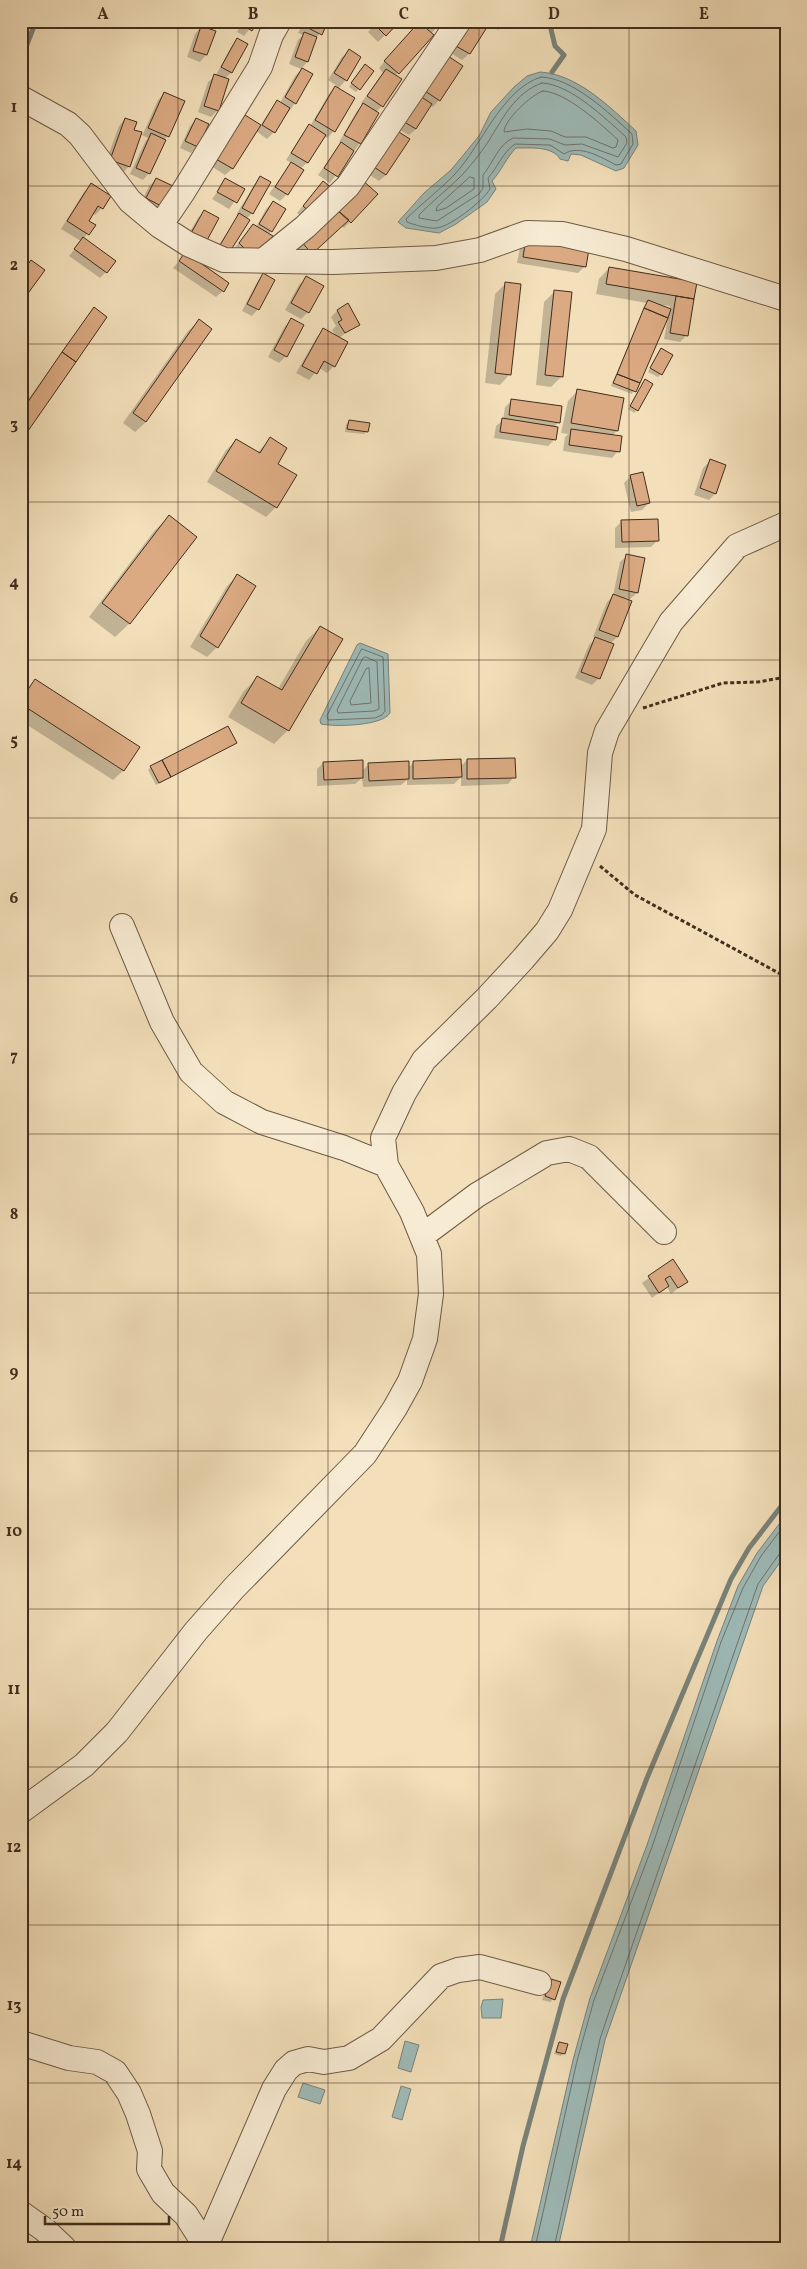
<svg xmlns="http://www.w3.org/2000/svg" width="807" height="2269" font-family="Vollkorn,serif">
	<style>
		.water { fill: #9ebbb9; stroke: #79837b }
		.shadow { fill: #0003; fill-rule: evenodd }
		.lines { fill: none; stroke-linecap: round; stroke-linejoin: round }
		.shore { stroke: #70746c; stroke-width: 1 }
		.stream { stroke: #79837b; stroke-width: 5 }
		.building { fill: #dbaa82; stroke: #412e1e }
		.minor-casing { stroke: #6e5a45; stroke-width: 26 }
		.path { stroke: #412e1e; stroke-width: 3; stroke-dasharray: 4 2.5; stroke-linecap: butt }
		.minor { stroke: #f7ebd3; stroke-width: 24 }
		.grid { fill: none; stroke: #412e1e; stroke-width: 1; stroke-opacity: 0.55 }
		.neatline { fill: none; stroke: #412e1e; stroke-width: 2 }
		.grid-label { font-size: 16px; text-anchor: middle; font-weight: bold; fill: #412e1e }
	</style>
	<rect width="100%" height="100%" fill="#f3e0bb"/>
	<filter id="stains"><feTurbulence type="fractalNoise" baseFrequency=".004" numOctaves="4"/><feColorMatrix values="0 0 0 0 .2 0 0 0 0 .09 0 0 0 0 .02 0 0 0 .5 -.17"/></filter>
	<radialGradient id="worn" r=".72"><stop offset=".6" stop-color="#630" stop-opacity="0"/><stop offset="1" stop-color="#630" stop-opacity=".3"/></radialGradient>
	<path class="water" d="M540 72C577 74 610 107 636 131L638 145 624 168 616 171 581 155 571 154 568 161 560 159C553 146 530 148 516 148 506 158 502 170 492 181L496 189 487 202 456 224 439 233 406 228 398 222 424 193 451 170 479 136 491 112 514 87 527 76Z
		M360 643 388 654 390 713C382 726 336 727 321 724L320 720 357 645Z
		M786 1515V1554L763 1586 605 2040 558 2248H530L573 2060 590 1998 647 1845 717 1641 738 1586 757 1553Z
		M503 1999 501 2018H482L481 2007 483 2000Z
		M405 2041 419 2045 411 2072 398 2068Z
		M303 2083 325 2090 320 2104 298 2097Z
		M401 2086 411 2089 402 2120 392 2117Z"/>
	<path class="shadow" d="M243 21H256L244 36 237 32Z
		M304 21H328L315 40 307 62 301 69 289 64 298 40 303 35 298 33Z
		M378 21H399L378 42 368 32Z
		M423 21H442L395 76 382 106 376 112 360 143 330 183 318 175 341 143 339 142 357 111 363 105 361 103 383 73 379 68 412 30Z
		M468 21H506L498 30 488 23 469 54 462 60 449 52Z
		M201 27 206 55 200 62 187 57 195 34Z
		M237 40 246 45 231 73 224 79 218 110 211 117 198 112 208 82 216 75 231 47Z
		M349 51 346 80 338 89 334 131 327 138 324 136 307 163 300 169 287 194 280 201 269 194 291 163 286 160 303 133 310 126 329 94 337 86 328 80 342 57Z
		M438 63 439 100 433 107 430 105 416 129 409 135 395 127Z
		M362 68 372 71 356 92 349 87Z
		M302 69 295 103 274 132 267 139 256 131 232 169 225 175 211 166 238 123 245 116 260 126 271 109 277 102 280 103 295 76Z
		M165 93 183 102 149 173 143 180 130 174 145 142 148 138 140 134 129 166 123 173 104 167 119 126 125 119 132 130 143 134 158 100Z
		M196 119 197 146 191 153 180 148 190 126Z
		M408 140 386 175 379 181 365 172Z
		M261 178 252 213 213 254 238 216 236 215 254 185Z
		M156 180 162 206 155 213 140 205 149 186Z
		M226 180 243 190 229 209 212 199Z
		M91 185 102 208 95 215 92 213 87 221 94 225 83 239 106 272 100 278 69 256 81 241 61 229 84 192Z
		M317 189 305 219 297 213Z
		M376 194 344 228 341 226 305 259 294 248Z
		M273 202 271 231 254 258 233 250 247 232 253 225 256 227 266 209Z
		M204 212V243L184 242 198 218Z
		M526 240 585 266 578 273 517 263 520 247Z
		M185 254 223 291 216 297 173 268Z
		M609 268 695 283 687 335 680 342 664 339 668 317 632 394 611 386 647 303 596 294 599 279ZM660 305 670 306 669 310Z
		M263 275 258 309 252 316 242 311 257 282Z
		M306 278 308 312 301 319 285 310 299 285Z
		M505 284 510 374 500 385 485 383 495 294Z
		M554 292 562 376 551 387 536 385 544 302Z
		M94 309 21 439V409Z
		M337 311 358 324 339 338 347 343 334 366 327 373 319 368 309 380 296 373 317 337 323 330 337 337 332 330 336 326 331 317Z
		M292 319 286 356 279 363 268 357 285 326Z
		M199 321 146 422 135 432 123 423 188 331Z
		M658 353 661 374 658 377 648 372Z
		M645 381 637 410 634 413 628 409Z
		M578 390 623 399 617 431 611 436 618 451 612 458 563 451 565 437 568 434 561 433 568 401Z
		M512 400 559 422 554 427 555 439 548 446 494 438 496 426 503 420 505 407Z
		M349 421 367 431 364 434 345 432 346 424Z
		M270 439 276 464V507L266 517 207 482 226 450 236 440 257 453Z
		M710 461 715 494 709 500 694 495 703 468Z
		M631 476 649 503 642 510 631 512 624 483Z
		M169 517 195 537 129 624 115 637 89 617 155 530Z
		M622 521 658 540 651 547 615 548V528Z
		M627 556 637 593 630 599 624 598 617 637 610 644 599 678 592 685 575 678 589 645 596 638 593 637 607 602 613 596 620 562Z
		M237 576 217 647 207 657 190 647 227 586Z
		M320 627 288 730 274 744 228 717 244 691 257 678 278 689 306 641Z
		M35 681 124 770 113 780 21 721V697Z
		M235 743 156 785 148 770 151 767Z
		M467 760 514 777 508 784 461 786V777L454 784 407 785V780L401 785 363 787 362 778 355 784 317 786V769L323 763 362 771 369 764 408 768 414 762 460 767Z
		M21 765 27 769 21 777Z
		M673 1261 686 1282 671 1294 667 1287 652 1298 642 1283Z
		M548 1983 553 1999 550 2002 542 2000Z
		M560 2043 564 2053 561 2056 554 2054Z"/>
	<g class="lines">
		<path class="shore" d="M541 77C573 78 609 113 632 134L633 144 621 164 616 165C601 157 579 144 564 154L550 145 515 144C502 153 498 167 488 178L490 189C483 201 451 226 437 228 429 229 414 225 407 222L406 219C422 203 440 190 455 174 482 145 502 89 541 77Z
			M542 83C570 84 605 118 626 137L627 143 618 157 582 144 565 145 550 139 513 138C498 145 493 163 483 175V188L479 194 437 221 419 218V215C431 202 446 191 459 178 469 168 480 154 488 142 502 120 515 92 542 83Z
			M543 91C566 92 601 124 618 140L616 147 613 148 586 137H565L551 131 527 129 504 132C504 120 532 94 543 91Z
			M470 177 474 178V189L446 208 436 211 437 207Z
			M362 649 383 657 385 711 382 715 375 718 328 720 327 716Z
			M366 657 377 662 379 709 374 711 338 713 337 710 363 658Z
			M369 668 371 703 351 705 350 701 366 669Z
			M535 2248 577 2061 594 2000 652 1847 721 1642 743 1588 761 1556 786 1523
			M554 2248 600 2039 608 2015 758 1584 780 1553 786 1551"/>
		<path class="stream" d="M549 21 555 46 564 55 552 72
			M21 60 36 21
			M500 2248 523 2146 563 1999 647 1778 731 1579 749 1548 786 1500"/>
	</g>
	<path class="building" d="M245 21H258L252 31 243 25Z
		M307 21H328L322 35 304 26Z
		M377 21H400L386 36 374 24Z
		M469 21H491L470 54 454 45Z
		M419 22 434 35 399 74 384 61Z
		M201 26 216 31 207 55 193 51Z
		M304 32 317 37 308 62 295 57Z
		M237 38 248 44 232 73 221 67Z
		M349 49 361 57 347 81 334 73Z
		M445 54 463 66 440 101 422 89Z
		M365 64 374 71 360 90 351 83Z
		M302 68 313 74 296 104 285 97Z
		M386 69 402 79 383 107 367 96Z
		M214 74 229 79 219 111 204 106Z
		M335 86 355 98 335 132 315 120Z
		M164 92 185 101 169 137 148 128Z
		M417 94 432 104 416 129 401 120Z
		M277 100 290 108 275 133 262 125Z
		M363 103 379 113 361 144 344 135Z
		M245 115 261 125 233 169 216 159Z
		M125 118 137 122 134 130 142 132 130 167 110 160Z
		M196 118 209 124 198 147 185 141Z
		M309 124 326 135 308 163 291 153Z
		M394 129 410 139 386 175 371 165Z
		M151 133 166 140 150 174 136 168Z
		M341 142 354 151 338 177 324 168Z
		M291 162 304 170 288 195 275 187Z
		M260 176 271 182 253 214 242 208Z
		M156 178 173 186 163 207 146 198Z
		M225 178 245 189 237 203 217 192Z
		M361 179 378 194 351 223 335 208Z
		M323 181 333 189 312 214 303 206Z
		M91 183 111 196 103 209 98 206 89 221 96 225 89 235 67 221Z
		M273 201 286 209 272 232 259 224Z
		M335 208 349 220 312 254 300 240Z
		M204 210 219 218 205 244 190 235Z
		M239 213 250 220 229 253 219 247Z
		M253 224 273 236 255 259 239 243Z
		M83 237 116 261 107 273 74 249Z
		M526 239 589 249 586 267 523 257Z
		M185 252 229 283 224 292 179 261Z
		M31 260 45 270 21 303V274Z
		M609 267 697 282 694 299 606 284Z
		M263 273 275 280 259 310 247 304Z
		M306 276 324 286 309 313 291 303Z
		M505 282 521 284 511 375 495 373Z
		M554 290 572 292 563 377 545 375Z
		M676 296 694 299 688 336 670 333Z
		M648 300 671 309 668 318 644 308Z
		M348 303 360 325 345 333 338 322 342 320 337 310Z
		M94 307 107 317 76 362 62 352Z
		M644 308 668 318 640 383 617 374Z
		M291 318 304 325 287 357 274 350Z
		M199 319 212 329 146 422 133 413Z
		M323 328 348 342 335 367 324 361 317 374 302 366Z
		M661 348 673 355 662 375 650 368Z
		M62 352 76 362 21 441V412Z
		M617 374 640 383 636 392 613 383Z
		M645 379 653 384 638 411 630 406Z
		M577 389 624 398 618 431 571 423Z
		M511 399 562 406 560 423 509 415Z
		M502 418 558 427 556 440 500 432Z
		M349 420 370 423 368 432 347 429Z
		M571 429 622 436 620 452 569 445Z
		M270 437 287 448 278 464 297 475 277 508 216 471 236 439 260 453Z
		M710 459 726 465 716 494 700 488Z
		M643 472 650 503 637 506 630 475Z
		M169 515 197 537 130 624 102 603Z
		M658 519 659 541 622 542 621 520Z
		M626 554 645 558 638 593 619 589Z
		M237 574 256 586 218 648 200 636Z
		M613 594 632 601 618 637 599 630Z
		M320 626 343 639 289 731 241 703 257 676 282 690Z
		M595 637 614 644 600 679 581 672Z
		M35 679 140 747 124 771 21 704V700Z
		M228 726 237 743 171 777 162 760Z
		M515 758 516 778 467 779V759Z
		M461 759 462 777 413 779V761Z
		M162 760 171 777 159 783 150 766Z
		M363 760V778L324 780 323 762Z
		M409 761V779L369 781 368 763Z
		M673 1259 688 1282 678 1288 670 1276 665 1279 669 1286 659 1293 648 1276Z
		M551 1979 561 1982 555 2000 545 1996Z
		M559 2042 568 2044 565 2054 556 2052Z"/>
	<g class="lines">
		<g class="minor-casing">
			<path id="minor" d="M21 98 68 124 80 135 130 201 160 226 188 244 224 260 333 262 436 258 480 250 527 233 562 234 626 249 786 299
				M160 226 183 192 260 67 271 35 279 21
				M264 260 305 227 348 186 459 21
				M122 926 162 1022 191 1072 224 1102 262 1122 344 1148 386 1165
				M422 1236 477 1195 547 1153 569 1149 589 1157 664 1232
				M21 1811 84 1765 117 1732 196 1631 234 1588 365 1454 395 1408 410 1381 425 1339 431 1294 429 1254 412 1212 386 1165 383 1138 404 1093 424 1060 487 998 523 959 547 931 560 910 594 829 600 753 607 731 671 622 737 546 786 524
				M21 2043 69 2058 97 2062 115 2072 129 2093 138 2114 150 2151 149 2169 163 2193 186 2215 205 2245
				M21 2213 45 2230 64 2248
				M205 2248 274 2089 286 2070 294 2063 308 2059 324 2062 349 2058 381 2039 441 1976 458 1970 480 1967 539 1983"/>
		</g>
		<path class="path" d="M643 708 723 683 758 682 786 677
			M600 866 635 895 786 977"/>
		<use href="#minor" class="minor"/>
	</g>
	<path class="grid" d="M178 21V2248M328 21V2248M479 21V2248M629 21V2248M21 186H786M21 344H786M21 502H786M21 660H786M21 818H786M21 976H786M21 1134H786M21 1293H786M21 1451H786M21 1609H786M21 1767H786M21 1925H786M21 2083H786"/>
	<rect width="807" height="2269" fill="none" stroke="#f3e0bb" stroke-width="55"/>
	<path d="M45 2216v8h124v-8" fill="none" stroke="#412e1e" stroke-width="2.5"/>
	<text x="52" y="2216" font-size="15" fill="#412e1e" stroke="#f7ebd3" stroke-width="4" paint-order="stroke">50 m</text>
	<rect x="28" y="28" width="752" height="2214" class="neatline"/>
	<g class="grid-label">
		<text x="103" y="19">A</text>
		<text x="253" y="19">B</text>
		<text x="404" y="19">C</text>
		<text x="554" y="19">D</text>
		<text x="704" y="19">E</text>
		<text x="14" y="112">1</text>
		<text x="14" y="270">2</text>
		<text x="14" y="429">3</text>
		<text x="14" y="587">4</text>
		<text x="14" y="745">5</text>
		<text x="14" y="903">6</text>
		<text x="14" y="1061">7</text>
		<text x="14" y="1219">8</text>
		<text x="14" y="1377">9</text>
		<text x="14" y="1536">10</text>
		<text x="14" y="1694">11</text>
		<text x="14" y="1852">12</text>
		<text x="14" y="2010">13</text>
		<text x="14" y="2168">14</text>
	</g>
	<rect width="100%" height="100%" filter="url(#stains)"/>
	<rect width="100%" height="100%" fill="url(#worn)"/>
</svg>
